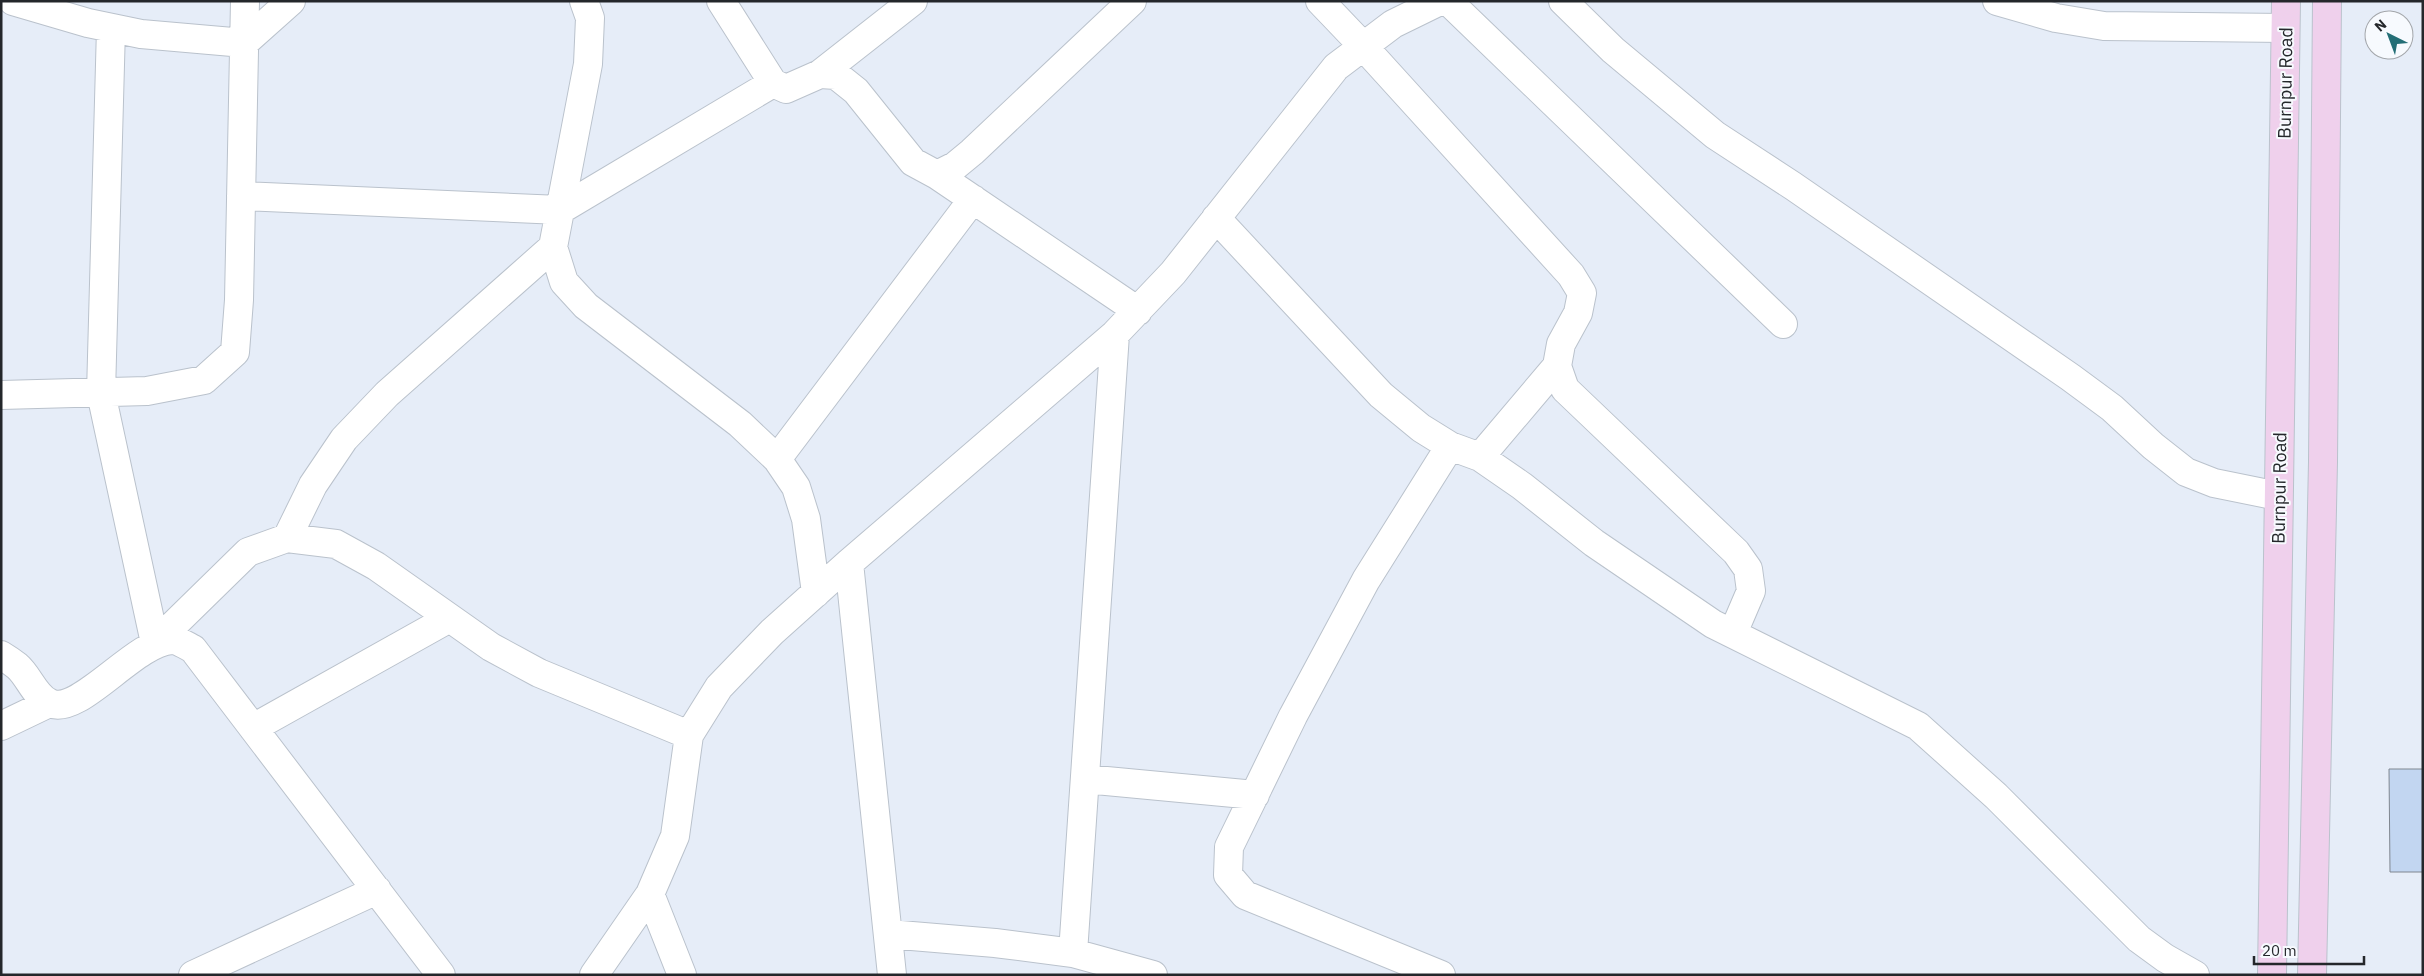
<svg xmlns="http://www.w3.org/2000/svg" width="2424" height="976" font-family="'IBM Plex Sans',sans-serif">
	<style>
		.building { fill: #c2d6f1; stroke: #808790 }
		.lines { fill: none; stroke-linecap: round; stroke-linejoin: round }
		.street-casing { stroke: #bac2cc; stroke-width: 30 }
		.secondary-casing { stroke: #bac2cc; stroke-width: 30 }
		.street { stroke: #fff; stroke-width: 28 }
		.secondary { stroke: #efd0ec; stroke-width: 28 }
		.labels { text-anchor: middle; dominant-baseline: central; stroke-width: 4; stroke-linejoin: round; paint-order: stroke }
		.street-label { font-size: 18px; fill: #24272b; stroke: #f7fafe }
	</style>
	<rect width="100%" height="100%" fill="#e6edf8"/>
	<path class="building" d="M2389 769H2423V872H2390Z"/>
	<g class="lines">
		<g class="street-casing">
			<path id="street" d="M13 1 88 23 141 34 244 43 291 1
				M584 1 590 18 588 64 553 247 564 282 586 306 740 424 777 459 796 487 806 519 816 593
				M721 1 773 83 786 89 820 74 836 75 856 91 913 162 937 175 955 166 972 152 1132 1
				M1320 1 1363 46 1571 275 1582 293 1578 313 1561 344 1557 366 1565 389 1736 552 1748 569 1751 591 1733 633
				M1448 1 1783 324
				M1563 1 1613 50 1715 135 1793 186 2070 377 2112 408 2153 446 2186 472 2214 483 2278 496
				M1997 1 2056 18 2104 26 2285 28
				M111 28 101 393 155 643
				M820 74 913 1
				M937 175 1138 311
				M241 196 560 210 773 83
				M1216 218 1381 395 1421 428 1450 446 1480 457 1522 486 1594 543 1713 624 1918 726 1996 796 2139 939 2165 958 2195 975
				M1 395 147 391 204 380 235 352 239 300 245 1
				M1480 457 1557 366
				M777 459 973 199
				M287 538 313 485 344 439 387 394 553 247
				M849 563 892 975
				M155 643 248 552 287 538 336 544 376 566 491 647 539 673 689 735
				M1 655C6 658 12 662 17 666 29 676 35 697 50 703 79 717 134 642 172 640 178 640 187 646 193 649L441 975
				M1 726 49 703
				M253 728 448 619
				M1085 779 1255 795
				M650 894 682 975
				M888 934 995 943 1073 953 1153 975
				M1073 953 1115 334
				M193 975 377 890
				M594 975 650 894 675 836 689 735 719 687 772 632 849 563 1115 334 1173 273 1336 67 1393 24 1440 1
				M1441 975 1245 895 1228 875 1229 847 1293 716 1366 580 1450 446"/>
		</g>
		<g class="secondary-casing">
			<path id="secondary" d="M2272 975 2286 1
				M2312 975 2323 462 2327 1"/>
		</g>
		<use href="#street" class="street"/>
		<use href="#secondary" class="secondary"/>
	</g>
	<g class="labels">
		<g class="street-label">
			<text transform="translate(2285 83) rotate(-89)">Burnpur Road</text>
			<text transform="translate(2279 488) rotate(-89)">Burnpur Road</text>
		</g>
	</g>
	<rect width="2424" height="976" fill="none" stroke="#24272b" stroke-width="5"/>
	<g transform="translate(2389 35) rotate(318)"><circle r="24" fill="#f7fafe" stroke="#a3a6aa"/>
	<path d="M0-4L9 19L0 12L-9 19Z" fill="#236e76"/>
	<text y="-8" font-size="14" font-weight="bold" text-anchor="middle" fill="#24272b">N</text>
	</g>
	<path d="M2254 956v8h110v-8" fill="none" stroke="#24272b" stroke-width="2.5"/>
	<text x="2262" y="956" font-size="15" fill="#24272b" stroke="#f7fafe" stroke-width="4" paint-order="stroke">20 m</text>
</svg>
